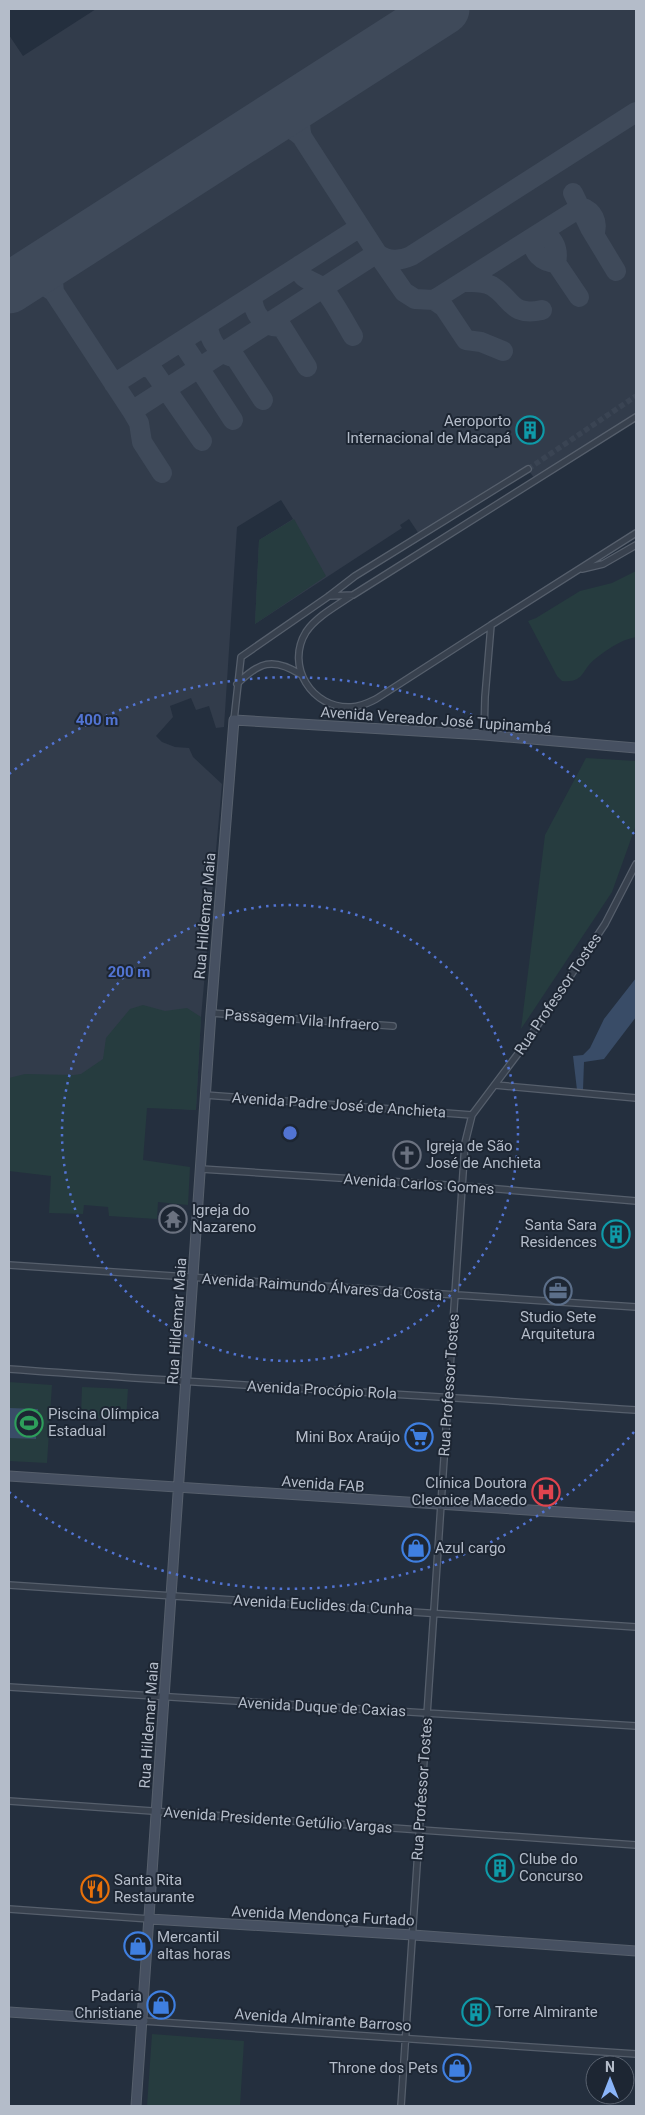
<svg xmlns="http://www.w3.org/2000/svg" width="645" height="2115" font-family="Roboto,sans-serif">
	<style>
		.airport { fill: #323c4b }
		.green { fill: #263c3f }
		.water { fill: #394c67 }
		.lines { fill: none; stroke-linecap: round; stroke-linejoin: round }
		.taxiway { stroke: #3f4a5a; stroke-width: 20 }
		.runway { stroke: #3f4a5a; stroke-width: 51 }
		.street-tunnel { stroke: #3a4453; stroke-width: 5.5; stroke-dasharray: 5.5 3; stroke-linecap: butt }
		.street-casing { stroke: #565f6c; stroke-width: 8 }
		.secondary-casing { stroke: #565f6c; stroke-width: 11 }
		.street { stroke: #38414e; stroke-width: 5.5 }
		.secondary { stroke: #465061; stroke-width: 9 }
		.ring { fill: none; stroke: #5274d3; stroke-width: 2.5; stroke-dasharray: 2.5 5 }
		.labels { text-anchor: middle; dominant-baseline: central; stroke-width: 4; stroke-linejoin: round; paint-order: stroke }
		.poi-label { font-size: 15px; fill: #b4bcc9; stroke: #1d2633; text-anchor: start }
		.street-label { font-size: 15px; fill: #b4bcc9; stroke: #1d2633 }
		.centre { fill: #5274d3; stroke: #1d2633; stroke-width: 2.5 }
		.ring-label { font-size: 15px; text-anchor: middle; font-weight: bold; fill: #5274d3; stroke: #1d2633; stroke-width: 4; stroke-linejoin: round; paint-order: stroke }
	</style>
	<rect width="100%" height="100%" fill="#242f3e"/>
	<path class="airport" d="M96 9H636V415L535 479 526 467 419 534 409 519 400 525 402 528 255 624 259 540 293 519 281 500 237 527 224 727 216 728 209 706 196 710 191 698 170 706 173 717 156 736 162 742 175 747 189 748 193 757 222 784 201 1017 196 1110 9 1098V35L23 56Z"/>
	<path class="green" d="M294 519 326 576 255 624 259 540Z
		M636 571V637C620 640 608 649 595 659 581 670 585 683 562 681L557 676 528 621 536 618 580 591 612 583Z
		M586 758 636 761V825L612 892 521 1029 545 835Z
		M143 1005 165 1011 187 1008 201 1017 196 1110 147 1108 143 1160 190 1167 188 1205 158 1202 157 1219 109 1216 108 1207 84 1205 83 1214 49 1213 51 1176 9 1171V1078L25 1074 74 1075 81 1074 103 1059 106 1038 130 1009Z
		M9 1382 52 1385 47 1463 9 1461Z
		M82 1387 128 1389 126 1420 81 1417Z
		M152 2034 244 2041 240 2106H147Z"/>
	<path class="water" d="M636 978V1017L604 1059 584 1062 583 1090H577L573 1056 583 1055 590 1048 604 1019Z
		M9 1408 38 1409 36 1439 9 1438Z"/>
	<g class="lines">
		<path class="taxiway" d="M260 127C278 123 289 124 302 137L377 253C387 262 400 261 411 256L636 112
			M302 137C297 118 302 106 315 91
			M573 193 590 228 616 271
			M543 232C555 240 559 249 556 263
			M532 238C533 253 541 262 556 263L579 297
			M377 253 404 292 415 299 434 300 581 207C593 211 599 222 594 235
			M300 265C298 279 311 280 320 286 328 291 347 326 353 336
			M465 282C474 282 483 281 492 286 512 298 510 317 542 310
			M12 286C29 279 40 281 54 292L132 411 139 423 142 442 162 473
			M54 292C52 275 52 265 64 252
			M252 296C253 313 263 328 282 327L307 367
			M434 300 444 307 466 340 481 342 503 351
			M208 325C209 340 219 356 235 357L263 400
			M180 343 184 345 233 420
			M143 366 152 369 202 441
			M114 384 360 227
			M132 411 377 253"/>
		<path class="runway" d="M9 288 444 9"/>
		<path class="street-tunnel" d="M528 469 636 396"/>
		<g class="street-casing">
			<path id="street" d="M582 569 603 564 636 545
				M329 596 353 595 636 417
				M351 596C336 606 316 617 306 632 285 666 312 709 351 707 360 707 368 703 376 699L491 625
				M237 684C259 662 273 657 300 674
				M234 720 241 657 329 596 355 576 528 469
				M484 735 485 697 491 625 636 533
				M211 1013 393 1026
				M495 1085 636 1098
				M205 1095 472 1115
				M201 1169 463 1186 636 1201
				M9 1265 636 1307
				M9 1369C218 1385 427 1395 636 1410
				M9 1585 636 1627
				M9 1687 636 1726
				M9 1801 636 1845
				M9 1909 150 1919
				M143 2021 636 2054
				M401 2106 465 1143 472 1115 523 1047 605 924 636 864"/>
		</g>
		<g class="secondary-casing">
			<path id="secondary" d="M9 1476 636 1517
				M150 1919 413 1935 636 1951
				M9 2012 143 2021
				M136 2106 211 1013 234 720 484 735 636 748"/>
		</g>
		<use href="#street" class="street"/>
		<use href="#secondary" class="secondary"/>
	</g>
	<g class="ring">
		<circle cx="290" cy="1133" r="228"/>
		<path d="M634 1432A456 456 0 0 1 9 1492M9 774A456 456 0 0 1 634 834"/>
	</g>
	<defs>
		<g id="building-ring" transform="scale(1.4375)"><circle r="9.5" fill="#1d2633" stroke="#0f9aa8" stroke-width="1.5"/><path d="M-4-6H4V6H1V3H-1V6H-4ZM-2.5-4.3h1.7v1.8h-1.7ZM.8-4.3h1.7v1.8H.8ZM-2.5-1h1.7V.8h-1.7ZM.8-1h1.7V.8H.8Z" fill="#0f9aa8"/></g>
		<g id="church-ring" transform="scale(1.4375)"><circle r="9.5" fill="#1d2633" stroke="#6b7280" stroke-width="1.5"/><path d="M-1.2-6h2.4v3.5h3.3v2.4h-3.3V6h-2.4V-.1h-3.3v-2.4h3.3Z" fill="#6b7280"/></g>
		<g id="temple-ring" transform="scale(1.4375)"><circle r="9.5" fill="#1d2633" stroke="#6b7280" stroke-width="1.5"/><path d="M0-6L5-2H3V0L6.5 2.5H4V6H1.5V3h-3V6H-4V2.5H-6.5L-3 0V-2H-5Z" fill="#6b7280"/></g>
		<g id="office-ring" transform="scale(1.4375)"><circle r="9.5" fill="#1d2633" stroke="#5c6f8a" stroke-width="1.5"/><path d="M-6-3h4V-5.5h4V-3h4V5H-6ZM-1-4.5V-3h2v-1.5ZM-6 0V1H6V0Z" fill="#5c6f8a"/></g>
		<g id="stadium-ring" transform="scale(1.4375)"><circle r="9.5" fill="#1d2633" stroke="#2e9e5b" stroke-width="1.5"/><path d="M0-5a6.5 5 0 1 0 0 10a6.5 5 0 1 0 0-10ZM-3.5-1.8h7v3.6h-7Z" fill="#2e9e5b"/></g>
		<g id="supermarket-ring" transform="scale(1.4375)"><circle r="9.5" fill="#1d2633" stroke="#3f7fe0" stroke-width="1.5"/><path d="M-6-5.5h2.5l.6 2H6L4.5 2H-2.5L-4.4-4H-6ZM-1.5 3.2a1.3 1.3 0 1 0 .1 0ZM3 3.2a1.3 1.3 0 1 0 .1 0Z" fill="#3f7fe0"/></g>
		<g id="hospital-ring" transform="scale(1.4375)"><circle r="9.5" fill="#1d2633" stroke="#e0444e" stroke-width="1.5"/><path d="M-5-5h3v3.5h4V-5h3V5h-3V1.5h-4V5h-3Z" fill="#e0444e"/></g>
		<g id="shop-ring" transform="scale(1.4375)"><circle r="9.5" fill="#1d2633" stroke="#3f7fe0" stroke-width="1.5"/><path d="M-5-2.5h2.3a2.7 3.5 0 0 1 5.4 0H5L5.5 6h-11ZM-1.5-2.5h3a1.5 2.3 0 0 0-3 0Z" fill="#3f7fe0"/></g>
		<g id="restaurant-ring" transform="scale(1.4375)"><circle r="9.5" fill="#1d2633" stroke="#e8710a" stroke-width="1.5"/><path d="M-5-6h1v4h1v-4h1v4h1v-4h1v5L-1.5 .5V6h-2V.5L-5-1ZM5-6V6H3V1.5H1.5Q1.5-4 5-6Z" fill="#e8710a"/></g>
	</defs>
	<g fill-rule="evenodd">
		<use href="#building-ring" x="530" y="430"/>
		<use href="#church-ring" x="407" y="1155"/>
		<use href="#temple-ring" x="173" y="1219"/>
		<use href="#building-ring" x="616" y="1234"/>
		<use href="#office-ring" x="558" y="1291"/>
		<use href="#stadium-ring" x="29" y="1423"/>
		<use href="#supermarket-ring" x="419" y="1437"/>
		<use href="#hospital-ring" x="546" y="1492"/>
		<use href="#shop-ring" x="416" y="1548"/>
		<use href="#building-ring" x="500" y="1868"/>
		<use href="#restaurant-ring" x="95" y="1889"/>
		<use href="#shop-ring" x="138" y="1946"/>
		<use href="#shop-ring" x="161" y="2005"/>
		<use href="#building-ring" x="476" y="2012"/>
		<use href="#shop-ring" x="457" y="2068"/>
	</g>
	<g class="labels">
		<g class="poi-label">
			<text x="511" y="421" text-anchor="end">Aeroporto<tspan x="511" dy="17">Internacional de Macapá</tspan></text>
			<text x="426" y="1146">Igreja de São<tspan x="426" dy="17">José de Anchieta</tspan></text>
			<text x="192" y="1210">Igreja do<tspan x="192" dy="17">Nazareno</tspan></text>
			<text x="597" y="1225" text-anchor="end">Santa Sara<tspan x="597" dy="17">Residences</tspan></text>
			<text x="558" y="1317" text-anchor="middle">Studio Sete<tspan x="558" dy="17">Arquitetura</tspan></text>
			<text x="48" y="1414">Piscina Olímpica<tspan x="48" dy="17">Estadual</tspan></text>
			<text x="400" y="1437" text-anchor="end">Mini Box Araújo</text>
			<text x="527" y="1483" text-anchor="end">Clínica Doutora<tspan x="527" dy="17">Cleonice Macedo</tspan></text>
			<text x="435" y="1548">Azul cargo</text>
			<text x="519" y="1859">Clube do<tspan x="519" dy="17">Concurso</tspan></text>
			<text x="114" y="1880">Santa Rita<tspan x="114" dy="17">Restaurante</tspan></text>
			<text x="157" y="1937">Mercantil<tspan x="157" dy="17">altas horas</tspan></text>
			<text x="142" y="1996" text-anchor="end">Padaria<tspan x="142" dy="17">Christiane</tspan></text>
			<text x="495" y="2012">Torre Almirante</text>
			<text x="438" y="2068" text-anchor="end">Throne dos Pets</text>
		</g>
		<g class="street-label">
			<text transform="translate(436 720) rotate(4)">Avenida Vereador José Tupinambá</text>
			<text transform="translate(205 916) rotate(-85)">Rua Hildemar Maia</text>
			<text transform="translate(558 994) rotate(-56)">Rua Professor Tostes</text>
			<text transform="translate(302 1020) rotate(4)">Passagem Vila Infraero</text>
			<text transform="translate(339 1105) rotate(4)">Avenida Padre José de Anchieta</text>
			<text transform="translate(419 1184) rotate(4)">Avenida Carlos Gomes</text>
			<text transform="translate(322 1287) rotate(4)">Avenida Raimundo Álvares da Costa</text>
			<text transform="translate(177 1321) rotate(-86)">Rua Hildemar Maia</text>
			<text transform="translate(449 1385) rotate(-86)">Rua Professor Tostes</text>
			<text transform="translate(322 1390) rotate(3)">Avenida Procópio Rola</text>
			<text transform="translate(323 1484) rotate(4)">Avenida FAB</text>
			<text transform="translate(323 1605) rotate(3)">Avenida Euclides da Cunha</text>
			<text transform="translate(322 1707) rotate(3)">Avenida Duque de Caxias</text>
			<text transform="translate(149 1725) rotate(-86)">Rua Hildemar Maia</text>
			<text transform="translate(422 1789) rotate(-86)">Rua Professor Tostes</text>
			<text transform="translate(278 1820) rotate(4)">Avenida Presidente Getúlio Vargas</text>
			<text transform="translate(323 1916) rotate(3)">Avenida Mendonça Furtado</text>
			<text transform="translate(323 2020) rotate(4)">Avenida Almirante Barroso</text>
		</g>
	</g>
	<circle cx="290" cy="1133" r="8" class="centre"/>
	<g class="ring-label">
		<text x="97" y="725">400 m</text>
		<text x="129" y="977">200 m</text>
	</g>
	<rect width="645" height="2115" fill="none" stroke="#b4bcc9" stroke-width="20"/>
	<g transform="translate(610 2080)"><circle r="24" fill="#1d2633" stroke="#59626f"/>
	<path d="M0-4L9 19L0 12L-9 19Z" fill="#8ab4f8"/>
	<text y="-8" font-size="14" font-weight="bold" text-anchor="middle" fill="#b4bcc9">N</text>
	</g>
</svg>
